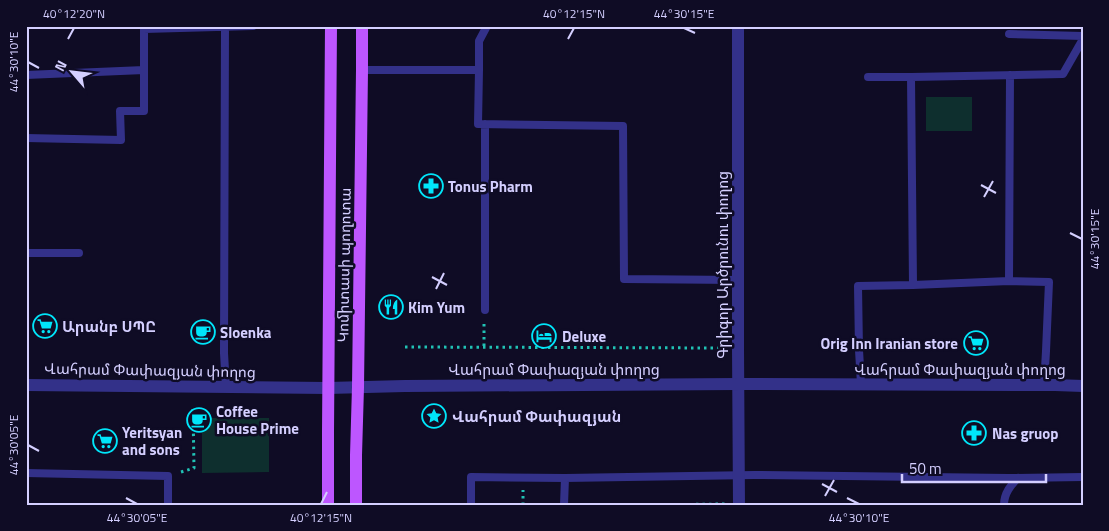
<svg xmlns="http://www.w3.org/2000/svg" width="1109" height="531" font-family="'Titillium Web','Noto Sans Armenian',sans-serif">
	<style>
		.green { fill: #0e2f2e }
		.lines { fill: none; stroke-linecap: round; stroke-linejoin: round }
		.path { stroke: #21c2b5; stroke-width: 3; stroke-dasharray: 2.5 4; stroke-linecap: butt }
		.service { stroke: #333189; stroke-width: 8 }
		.minor { stroke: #333189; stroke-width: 12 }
		.tertiary { stroke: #333189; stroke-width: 12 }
		.primary { stroke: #bd56ff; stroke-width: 12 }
		.ticks { fill: none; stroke: #d4cfff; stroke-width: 2 }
		.labels { text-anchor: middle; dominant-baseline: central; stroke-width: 5; stroke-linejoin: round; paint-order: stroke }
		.poi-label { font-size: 15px; font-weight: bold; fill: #d4cfff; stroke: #0f0c25; text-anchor: start }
		.street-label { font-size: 15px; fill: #d4cfff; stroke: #0f0c25 }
		.neatline { fill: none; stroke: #d4cfff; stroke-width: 2 }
		.ticks-label { font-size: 12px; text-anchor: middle; fill: #d4cfff }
	</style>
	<rect width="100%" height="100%" fill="#0f0c25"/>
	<path class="green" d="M926 97H972V131H926Z
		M202 418H269V472L202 473Z"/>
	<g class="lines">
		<path class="path" d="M484 346V322
			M405 347 724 348
			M181 472 194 468 193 409
			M523 505V490
			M644 505 725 504"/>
		<path class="service" d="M225 26 224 353 226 387
			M1009 34 1083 36
			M362 70H479L478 124 623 126 624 279 738 280
			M479 70V41L487 26
			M26 75 144 70
			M868 77H911L1063 74 1083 39
			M911 77 913 285 1009 281 1049 282 1046 351 1044 386
			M485 124V310
			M26 138 121 140 120 111H144V29L253 26
			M26 253H79
			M1009 281 1010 75
			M861 384 859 350 858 286 913 285
			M26 473 168 476V505
			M471 505V477L565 478 754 475 1009 478 1083 477
			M564 505 565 478
			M1004 505C1004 493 1011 485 1018 478"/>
		<path class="minor" d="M738 26V348L739 505"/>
		<path class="tertiary" d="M26 385 328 388 405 386 738 384 1055 385 1083 386"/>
		<path class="primary" d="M328 505V433L331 26
			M356 505V455L358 387 362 70V26"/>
	</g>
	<path class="ticks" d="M684 28 695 33M68 39 74 28M568 39 574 28M28 62 39 68M981 185 996 193M984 197 993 181M1070 233 1082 239M432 277 447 285M436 289 444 273M28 445 39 451M822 484 837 492M825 496 834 480M126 498 137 504M847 498 859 504M321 504 327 492"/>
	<defs>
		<g id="pharmacy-ring" transform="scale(1.25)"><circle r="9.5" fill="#0f0c25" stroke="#00e6fa" stroke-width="1.5"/><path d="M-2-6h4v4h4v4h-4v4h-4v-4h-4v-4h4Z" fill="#00e6fa"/></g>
		<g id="restaurant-ring" transform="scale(1.25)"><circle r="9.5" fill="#0f0c25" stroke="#00e6fa" stroke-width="1.5"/><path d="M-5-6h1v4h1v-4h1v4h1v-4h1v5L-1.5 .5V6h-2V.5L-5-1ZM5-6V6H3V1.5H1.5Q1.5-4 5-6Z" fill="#00e6fa"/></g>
		<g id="supermarket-ring" transform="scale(1.25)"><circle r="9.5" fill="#0f0c25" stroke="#00e6fa" stroke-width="1.5"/><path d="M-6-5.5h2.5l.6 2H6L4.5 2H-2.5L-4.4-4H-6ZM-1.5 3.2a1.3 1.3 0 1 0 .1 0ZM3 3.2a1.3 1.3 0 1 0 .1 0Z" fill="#00e6fa"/></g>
		<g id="cafe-ring" transform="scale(1.25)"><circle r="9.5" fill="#0f0c25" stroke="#00e6fa" stroke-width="1.5"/><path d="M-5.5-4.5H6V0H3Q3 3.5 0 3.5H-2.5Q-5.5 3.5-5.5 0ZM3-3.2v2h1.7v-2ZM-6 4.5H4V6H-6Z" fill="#00e6fa"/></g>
		<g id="hotel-ring" transform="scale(1.25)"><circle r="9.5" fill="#0f0c25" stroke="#00e6fa" stroke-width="1.5"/><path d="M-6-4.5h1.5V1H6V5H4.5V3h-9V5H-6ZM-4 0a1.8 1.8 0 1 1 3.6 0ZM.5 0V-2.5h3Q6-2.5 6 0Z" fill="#00e6fa"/></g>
		<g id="sight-ring" transform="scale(1.25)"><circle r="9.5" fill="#0f0c25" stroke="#00e6fa" stroke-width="1.5"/><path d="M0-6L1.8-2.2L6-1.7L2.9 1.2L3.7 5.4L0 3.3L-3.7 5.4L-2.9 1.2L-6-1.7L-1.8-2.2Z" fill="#00e6fa"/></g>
	</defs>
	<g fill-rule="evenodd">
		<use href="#pharmacy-ring" x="431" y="186"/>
		<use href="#restaurant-ring" x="391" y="307"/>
		<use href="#supermarket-ring" x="45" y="326"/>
		<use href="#cafe-ring" x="203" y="332"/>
		<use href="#hotel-ring" x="544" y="336"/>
		<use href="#supermarket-ring" x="976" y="343"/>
		<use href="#sight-ring" x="434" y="416"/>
		<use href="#cafe-ring" x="199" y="420"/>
		<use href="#pharmacy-ring" x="974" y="433"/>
		<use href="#supermarket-ring" x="105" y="441"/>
	</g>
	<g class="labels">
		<g class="poi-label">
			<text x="448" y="186">Tonus Pharm</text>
			<text x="408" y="307">Kim Yum</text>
			<text x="62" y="326">Արանբ ՍՊԸ</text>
			<text x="220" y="332">Sloenka</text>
			<text x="562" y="336">Deluxe</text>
			<text x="958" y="343" text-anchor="end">Orig Inn Iranian store</text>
			<text x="216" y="411">Coffee<tspan x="216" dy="17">House Prime</tspan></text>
			<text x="452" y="416">Վահրամ Փափազյան</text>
			<text x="122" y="432">Yeritsyan<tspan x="122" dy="17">and sons</tspan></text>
			<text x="992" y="433">Nas gruop</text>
		</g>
		<g class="street-label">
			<text transform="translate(344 265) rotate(-89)">Կոմիտասի պողոտա</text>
			<text transform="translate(722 265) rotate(-90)">Գրիգոր Արծրունու փողոց</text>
			<text x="554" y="369">Վահրամ Փափազյան փողոց</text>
			<text x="960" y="369">Վահրամ Փափազյան փողոց</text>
			<text transform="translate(150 370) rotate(1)">Վահրամ Փափազյան փողոց</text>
		</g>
	</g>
	<rect width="1109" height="531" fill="none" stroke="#0f0c25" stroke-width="55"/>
	<g transform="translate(72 72) rotate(298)" stroke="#0f0c25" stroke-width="4" paint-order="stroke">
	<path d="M0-4L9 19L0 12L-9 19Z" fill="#d4cfff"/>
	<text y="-8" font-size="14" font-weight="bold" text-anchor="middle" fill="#d4cfff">N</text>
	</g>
	<path d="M902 474v8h144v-8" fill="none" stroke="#d4cfff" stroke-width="2.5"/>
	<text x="909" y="474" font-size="15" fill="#d4cfff" stroke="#0f0c25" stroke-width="4" paint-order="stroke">50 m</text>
	<rect x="28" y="28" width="1054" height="476" class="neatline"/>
	<g class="ticks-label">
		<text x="74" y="18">40°12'20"N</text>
		<text x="574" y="18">40°12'15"N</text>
		<text x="684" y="18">44°30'15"E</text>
		<text transform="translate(14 62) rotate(-90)" y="4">44°30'10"E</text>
		<text transform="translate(1095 239) rotate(-90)" y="4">44°30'15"E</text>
		<text transform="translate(14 445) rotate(-90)" y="4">44°30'05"E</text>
		<text x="137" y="522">44°30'05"E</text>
		<text x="321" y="522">40°12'15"N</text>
		<text x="859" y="522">44°30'10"E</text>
	</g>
</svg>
